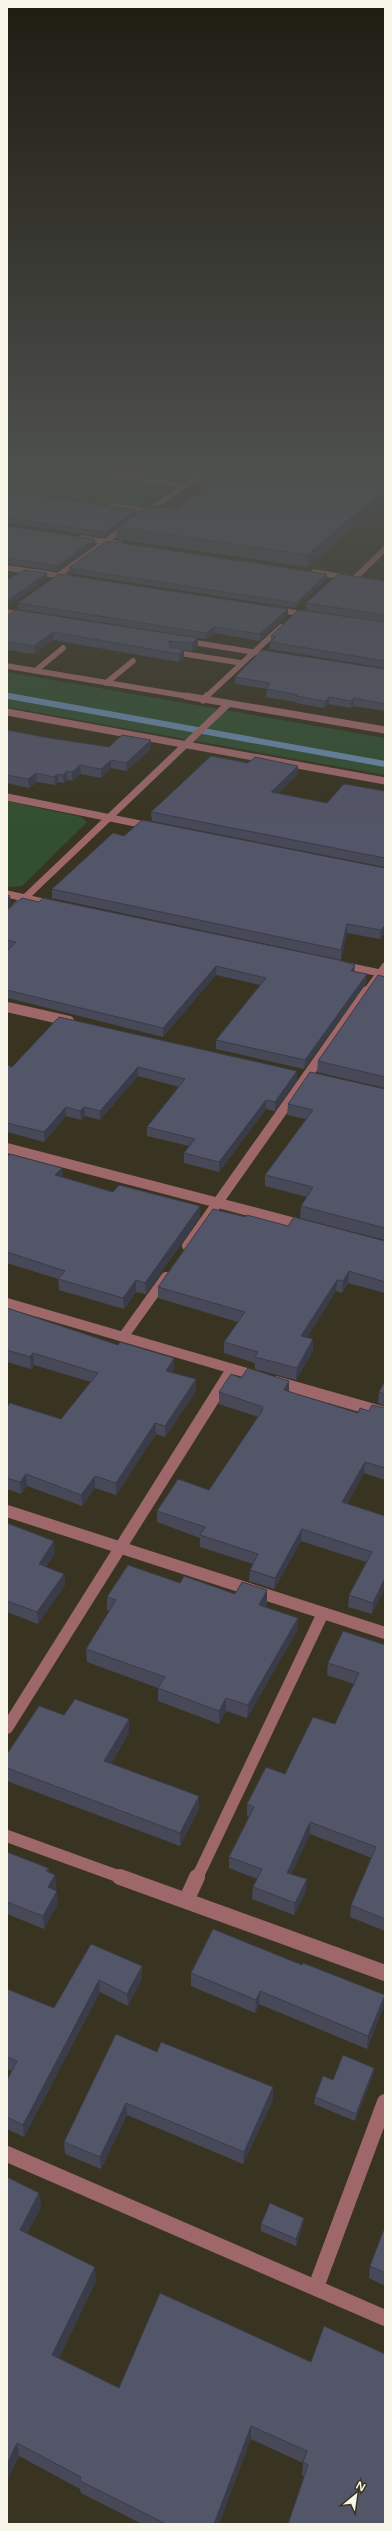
<svg xmlns="http://www.w3.org/2000/svg" width="392" height="2531" font-family="'Varela Round',sans-serif">
	<style>
		.green { fill: #334f31 }
		.lines { fill: none; stroke-linecap: round; stroke-linejoin: round }
		.stream-far1 { stroke: #6988a8; stroke-width: 5 }
		.stream { stroke: #6988a8; stroke-width: 6 }
		.minor-far4 { stroke: #9e686b; stroke-width: 5.5 }
		.minor-far3 { stroke: #9e686b; stroke-width: 7 }
		.minor-far2 { stroke: #9e686b; stroke-width: 10 }
		.minor-far1 { stroke: #9e686b; stroke-width: 12 }
		.minor { stroke: #9e686b; stroke-width: 16 }
		.wall { fill: #474959 }
		.shaded-wall { fill: #3a3c49 }
		.building { fill: #535568; stroke: #3a3c49 }
	</style>
	<rect width="100%" height="100%" fill="#393421"/>
	<path class="green" d="M7 471H68L172 487 145 505 133 508 7 489Z
		M7 672 385 738V775L7 707Z
		M7 801 81 817 87 822 22 886 7 887Z"/>
	<g class="lines">
		<path class="stream-far1" d="M7 696 15 697"/>
		<path class="stream" d="M9 696 385 764"/>
		<path class="minor-far4" d="M81 471 185 485
			M112 506 147 511
			M145 513 206 471
			M82 538 120 544
			M7 568 69 577
			M314 572 349 578
			M56 577 127 526
			M355 578 385 549
			M274 609 308 615
			M7 612 25 615
			M185 641 272 655
			M172 652 242 663
			M7 666 192 697
			M35 671 63 648
			M106 683 133 661
			M206 697 281 627"/>
		<path class="minor-far3" d="M186 696 385 730
			M203 700 207 696
			M7 712 385 781
			M7 797 150 826
			M7 894 52 904
			M7 915 228 704
			M342 965 385 974
			M366 992 385 966"/>
		<path class="minor-far2" d="M7 1007 69 1021
			M7 1148 303 1225
			M187 1246 367 991
			M7 1303 257 1376
			M123 1337 166 1277
			M227 1377 232 1369"/>
		<path class="minor-far1" d="M276 1382 385 1413
			M7 1511 385 1633
			M7 1728 228 1376
			M7 1836 123 1878
			M197 1878 323 1613"/>
		<path class="minor" d="M120 1877 385 1973
			M186 1901 197 1877
			M7 2154 385 2318
			M316 2287 385 2102"/>
	</g>
	<path class="wall" d="M385 476V500L307 567 117 539V529L105 537 7 523V491L137 510V513L177 509Z
		M7 526 95 539V544L57 571 7 564Z
		M69 568 327 574V579L295 608 69 573Z
		M385 581V668L269 649 270 642 271 641V636L385 622 306 610V603Z
		M18 603 288 615 260 641 214 633 206 639 18 609Z
		M7 616 198 638V647L192 651 184 650V658L179 662 53 640 34 654 7 650Z
		M385 669V711L353 706 351 708 329 704 324 708 296 703V702L266 697 267 689 235 684V677Z
		M7 730 49 738 109 747 151 749 126 771 111 768 101 778 81 774 72 781 67 780 64 783 58 782 55 785 37 782 29 788 7 783Z
		M298 774 278 793 327 803 385 791V867L152 821 151 812Z
		M124 836 385 868V933L380 939 347 933 341 960 52 898V889Z
		M7 910 355 972 366 983 304 1069 216 1049V1040L260 985 216 975 163 1037 8 998 7 999V951L9 949 7 948Z
		M385 977V1088L317 1072 318 1061Z
		M59 1017 297 1071V1080L275 1111 266 1109 219 1172 184 1163V1153L189 1146 147 1136V1127L179 1087 138 1076 100 1120 85 1116 81 1120 66 1116 44 1142 7 1132V1065L12 1067Z
		M384 1089H385V1240L300 1218 301 1206 307 1197 265 1186V1175L306 1119 287 1115 288 1104Z
		M7 1157 62 1168 63 1178 113 1192 200 1206V1217L146 1294 136 1292 124 1309 59 1290 58 1279 7 1263Z
		M246 1217 288 1226 385 1241V1293L348 1283 342 1293 336 1291 307 1337 313 1351 296 1380 255 1369V1363L224 1353V1342L238 1322 158 1298V1287Z
		M7 1308 118 1345 174 1358V1369L172 1373 196 1391 165 1437 156 1434 116 1495 95 1488 82 1506 27 1486 21 1494 7 1489V1407L61 1419 91 1382 34 1365 31 1369 7 1362Z
		M241 1378 289 1381V1392L358 1413 385 1408V1480L364 1473 347 1504 385 1516 372 1614 348 1607 349 1595 366 1562 301 1541 274 1589 249 1581 250 1570 253 1564 200 1547V1538L157 1522V1511L209 1490 258 1417 219 1404V1392Z
		M385 1381V1406L378 1403 379 1392Z
		M7 1523 55 1553 46 1567 64 1574 65 1585 38 1624 7 1612Z
		M180 1583 235 1594 267 1590V1603L265 1607 298 1618 297 1631 247 1718 226 1711 219 1724 158 1701V1688L87 1662 86 1649 110 1611 107 1610V1597Z
		M385 1645V1931L350 1917 351 1905 372 1858 310 1834 291 1874 307 1879 306 1891 294 1915 252 1899 253 1887 257 1879 229 1868V1857L249 1817 247 1816V1804L285 1774 335 1724 354 1684 327 1675 328 1663Z
		M64 1715 129 1719V1733L111 1764 199 1796V1809L180 1846 7 1781V1754Z
		M7 1852 48 1868 49 1872 55 1875 56 1887 55 1889 58 1903 44 1929 7 1914Z
		M91 1944 142 1966V1979L128 2006 100 1992 24 2137 7 2129V2080L12 2071 7 2069V1989L54 2008Z
		M191 1973 383 2008 367 2049 259 2004 255 2013 191 1986Z
		M157 2052 273 2087V2100L243 2164 127 2115 101 2169 65 2154 64 2142Z
		M374 2068 373 2075 355 2121 314 2104 315 2097Z
		M7 2177 39 2193 41 2207 27 2233 96 2281 59 2358 119 2388 311 2362 385 2354 304 2476 302 2475 303 2463 251 2439 219 2524H142L81 2493 80 2489 19 2456 7 2481Z
		M261 2224 303 2225 296 2246 261 2231Z
		M385 2229V2286L369 2278 370 2266Z"/>
	<path class="shaded-wall" d="M26 471H35L7 487V482Z
		M385 489V500L307 567V555Z
		M137 510V515L117 527V529L105 537V532Z
		M95 539V544L57 571V566Z
		M47 573V578L7 607V601Z
		M327 574V579L295 608 296 603Z
		M288 609V615L260 641V634Z
		M214 627V633L206 639V633Z
		M53 632V640L34 654V646Z
		M198 638V647L192 651V643Z
		M184 650V658L179 662V654Z
		M329 697V704L324 708 325 701Z
		M354 698 353 706 351 708V701Z
		M151 740V749L126 771V763Z
		M111 760V768L101 778V769Z
		M80 765 81 774 72 781V772Z
		M298 766V774L270 800 271 792Z
		M67 771V780L64 783 63 775Z
		M36 773 37 782 29 788 28 779Z
		M58 774V782L55 785 54 777Z
		M10 896 11 904 7 908V899Z
		M347 924V933L341 960V950Z
		M385 925V933L380 939 381 930Z
		M355 965 354 974 351 971Z
		M216 966V975L163 1037V1028Z
		M367 974 366 983 304 1069 305 1060Z
		M7 990 8 998 7 999Z
		M138 1067V1076L100 1120V1111Z
		M297 1071V1080L275 1111V1102Z
		M266 1100V1109L219 1172V1162Z
		M66 1107V1116L44 1142V1132Z
		M84 1107 85 1116 81 1120 80 1111Z
		M62 1168 63 1179 55 1175Z
		M200 1206V1217L146 1294 145 1283Z
		M349 1271 348 1283 342 1293 343 1281Z
		M136 1280V1292L124 1309 123 1298Z
		M337 1280 336 1291 301 1348V1336Z
		M313 1339V1351L296 1380 297 1368Z
		M33 1353 34 1365 31 1369 30 1357Z
		M174 1358V1369L166 1382V1371Z
		M196 1379V1391L165 1437V1426Z
		M289 1381V1393L284 1390Z
		M155 1423 156 1434 116 1495V1483Z
		M365 1462 364 1473 341 1514 342 1502Z
		M26 1474 27 1486 21 1494 20 1482Z
		M95 1476V1488L82 1506 81 1495Z
		M302 1529 301 1541 274 1589 275 1578Z
		M54 1541 55 1553 40 1576 39 1564Z
		M64 1574 65 1585 38 1624 37 1612Z
		M385 1578V1588L372 1614 373 1603Z
		M267 1590V1603L258 1618 259 1605Z
		M298 1618 297 1631 247 1718 248 1705Z
		M226 1698V1711L219 1724V1711Z
		M129 1719V1733L105 1774 104 1761Z
		M199 1796V1809L180 1846V1833Z
		M310 1822V1834L286 1885 287 1873Z
		M55 1875 56 1887 49 1899 48 1887Z
		M307 1879 306 1891 294 1915 295 1903Z
		M57 1891 58 1903 44 1929 43 1916Z
		M142 1966V1979L128 2006 127 1994Z
		M99 1980 100 1992 24 2137 23 2125Z
		M260 1991 259 2004 255 2013 256 2000Z
		M385 1995 383 2008 367 2049 368 2036Z
		M374 2068 373 2075 355 2121 356 2114Z
		M273 2087V2100L243 2164 244 2152Z
		M126 2103 127 2115 101 2169 100 2157Z
		M39 2193 41 2207 21 2244 20 2230Z
		M304 2218 303 2225 296 2246V2239Z
		M95 2267 96 2281 54 2368 52 2355Z
		M251 2426V2439L219 2524H214Z
		M17 2443 19 2456 7 2481V2464Z"/>
	<path class="building" d="M7 471H26L7 482Z
		M228 471H349L385 476V489L307 555 117 527 149 505 177 509Z
		M7 491 137 510 105 532 7 518Z
		M7 526 95 539 57 566 7 558Z
		M107 541 327 574 296 603 69 568Z
		M24 570 47 573 7 601V580Z
		M59 574 288 609 260 634 214 627 206 633 18 603Z
		M338 574 385 581V615L306 603Z
		M16 610 198 638 192 643 169 641 170 647 184 650 179 654 53 632 34 646 7 642V616Z
		M298 610 385 622V661L270 642 276 637 271 636Z
		M262 650 385 669V704L354 698 351 701 329 697 325 701 296 696 298 695 267 689 270 683 235 677Z
		M7 730 49 738 109 747 122 735 151 740 126 763 111 760 101 769 80 765 72 772 67 771 63 775 58 774 54 777 36 773 28 779 7 775Z
		M211 756 248 763 255 757 298 766 271 792 327 803 344 784 385 791V858L151 812Z
		M142 820 385 868V925L381 930 347 924 341 950 52 889 113 833 124 836Z
		M7 895 10 896 7 899Z
		M22 898 39 902 43 898 339 960 355 965 351 971 367 974 305 1060 216 1040 266 978 216 966 163 1028 7 990V951L16 942 7 940V910Z
		M378 975 385 977V1077L318 1061Z
		M59 1017 297 1071 275 1102 266 1100 219 1162 184 1153 195 1139 147 1127 185 1079 138 1067 100 1111 84 1107 80 1111 66 1107 44 1132 7 1123V1065L12 1067Z
		M310 1072 385 1089V1228L301 1206 313 1187 265 1175 313 1110 288 1104Z
		M10 1154 62 1168 55 1175 113 1192 119 1185 200 1206 145 1283 136 1280 123 1298 58 1279 65 1271 7 1252V1157Z
		M213 1209 246 1217 247 1215 288 1226 294 1217 385 1241V1282L349 1271 343 1281 337 1280 301 1336 313 1339 297 1368 255 1357 258 1352 224 1342 245 1312 158 1287Z
		M7 1308 118 1345 120 1342 174 1358 166 1371 196 1379 165 1426 155 1423 116 1483 95 1476 81 1495 26 1474 20 1482 7 1478V1407L10 1403 61 1419 98 1373 33 1353 30 1357 7 1350Z
		M248 1368 289 1381 284 1390 358 1413 360 1408 369 1411 372 1405 385 1408V1468L365 1462 342 1502 385 1516V1578L373 1603 349 1595 372 1552 302 1529 275 1578 250 1570 258 1554 200 1535 205 1527 157 1511 178 1479 209 1490 262 1411 263 1407 219 1392 231 1374 241 1378Z
		M385 1381V1394L379 1392Z
		M7 1523 54 1541 39 1564 64 1574 37 1612 7 1601Z
		M128 1565 180 1583 184 1576 235 1594 242 1582 267 1590 259 1605 298 1618 248 1705 226 1698 219 1711 158 1688 165 1677 86 1649 116 1600 107 1597Z
		M343 1631 385 1645V1919L351 1905 376 1847 310 1822 287 1873 307 1879 295 1903 253 1887 262 1869 229 1857 254 1807 247 1804 266 1767 285 1774 313 1717 335 1724 359 1673 328 1663Z
		M75 1699 129 1719 104 1761 199 1796 180 1833 7 1768V1754L39 1706 64 1715Z
		M7 1852 48 1868 46 1871 55 1875 48 1887 57 1891 43 1916 7 1902Z
		M213 1929 302 1965 303 1963 385 1995 368 2036 260 1991 256 2000 191 1973Z
		M91 1944 142 1966 127 1994 99 1980 23 2125 7 2117V2080L17 2061 7 2057V1989L54 2008Z
		M116 2034 157 2052 161 2042 273 2087 244 2152 126 2103 100 2157 64 2142Z
		M343 2055 374 2068 356 2114 315 2097 323 2076 333 2080Z
		M7 2177 39 2193 20 2230 95 2267 52 2355 119 2388 160 2293 311 2362 324 2326 385 2354V2524H288L308 2465 303 2462 307 2451 251 2426 214 2524H166L80 2481 81 2477 17 2443 7 2464Z
		M270 2203 304 2218 296 2239 261 2224Z
		M384 2229H385V2273L370 2266Z"/>
	<linearGradient id="sky" x2="0" y2="1"><stop stop-color="#1f1d12"/><stop offset="0.57" stop-color="#4e504e"/><stop offset="1" stop-color="#4e504e" stop-opacity="0"/></linearGradient>
	<rect width="392" height="825" fill="url(#sky)"/>
	<rect width="392" height="2531" fill="none" stroke="#f8f5e9" stroke-width="16"/>
	<g transform="translate(356 2495) rotate(29)" stroke="#393421" stroke-width="3" paint-order="stroke">
	<path d="M0-3L7 15L0 10L-7 15Z" fill="#f8f5e9"/>
	<text y="-6" font-size="11" font-weight="bold" text-anchor="middle" fill="#f8f5e9">N</text>
	</g>
</svg>
